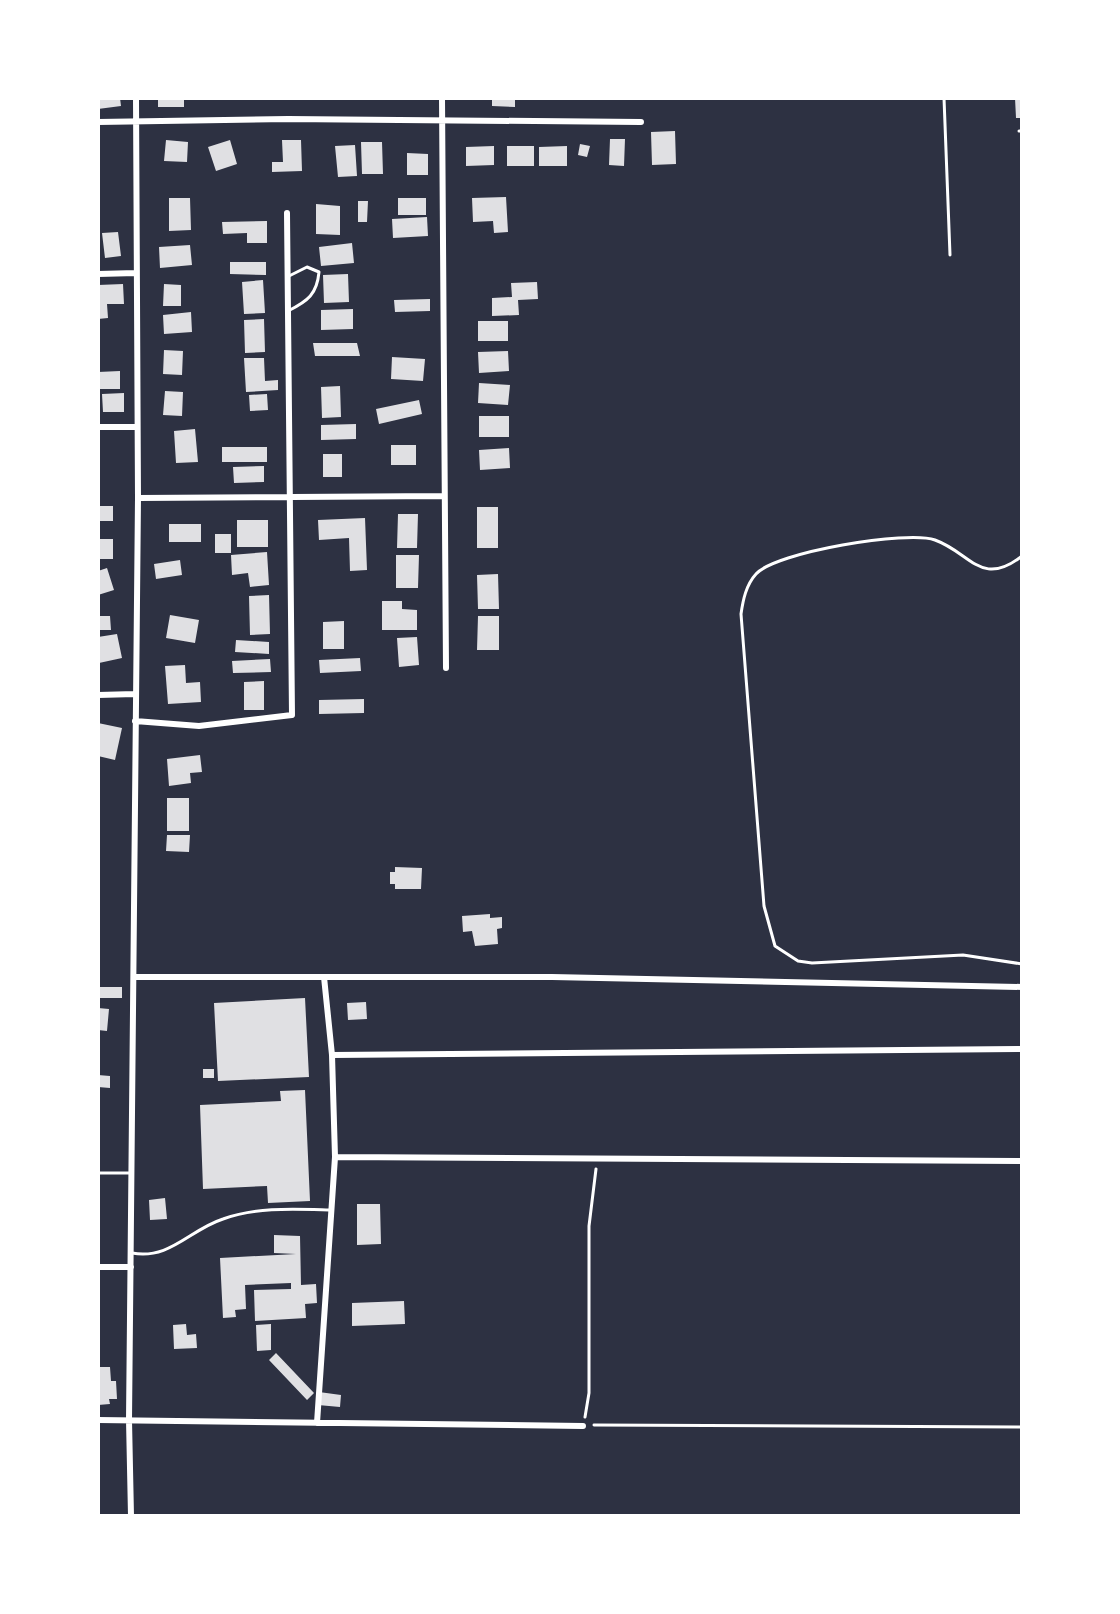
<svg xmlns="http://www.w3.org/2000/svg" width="1120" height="1614" font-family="'Nunito Sans',sans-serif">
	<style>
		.building { fill: #e0e0e3 }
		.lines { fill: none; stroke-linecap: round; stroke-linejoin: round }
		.path { stroke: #fff; stroke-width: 3 }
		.service { stroke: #fff; stroke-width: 3 }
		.minor { stroke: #fff; stroke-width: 6 }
	</style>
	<rect width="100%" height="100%" fill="#2d3142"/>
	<path class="building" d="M98 98H120L121 106 98 109Z
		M158 98H184V107H158Z
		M492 98H515V107L492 106Z
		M1015 98H1022V118H1016Z
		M675 131 676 164 652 165 651 132Z
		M610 139H625L624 166 609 165Z
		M166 140 188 142 187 162 164 161Z
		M230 140 237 164 216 171 208 147Z
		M282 140H301L302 171 272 172V162H283Z
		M361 142H382L383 174H362Z
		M580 144 590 146 587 157 578 155Z
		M355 145 357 176 338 177 335 146Z
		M494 146V165L466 166V147Z
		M507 146H534V166H507Z
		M567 146V166H539V147Z
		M407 153 428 154V175H407Z
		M506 197 508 232 494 233 493 221 473 222 472 198Z
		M169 198H190L191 230 169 231Z
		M398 198H426V215H398Z
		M358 201H368L367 222H358Z
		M316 204 340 206V235L316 234Z
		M427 217 428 236 393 238 392 219Z
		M267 221V243H247V233L223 234 222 222Z
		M118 232 121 256 105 258 102 233Z
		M352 243 354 263 321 266 319 247Z
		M190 245 192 265 160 268 159 247Z
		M230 262H266V275L230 274Z
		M348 274 349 302 324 303 323 275Z
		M263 280 265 313 244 314 242 282Z
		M537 282 538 299 518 300 519 315 492 316V298L512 297 511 283Z
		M123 284 124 304H107L108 318 98 319V285Z
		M164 284 181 285V306H163Z
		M430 299V311L395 312 394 300Z
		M353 309V329L321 330V310Z
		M191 312 192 332 164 334 163 315Z
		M264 319 265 352 245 353 244 320Z
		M478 321H508V341H478Z
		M313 343H357L360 356H315Z
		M164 350 183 351 182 375 163 374Z
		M508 351 509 371 479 373 478 352Z
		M392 357 425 359 423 381 391 379Z
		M244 358H264L265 381 278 380V390L246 392Z
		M120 371V389H98V372Z
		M479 383 510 385 508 405 478 403Z
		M340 386 341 417 322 418 321 387Z
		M165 391 183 392 182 416 163 415Z
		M124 393V412H103L102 394Z
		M267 394 268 410 250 411 249 395Z
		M419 400 422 414 379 424 376 409Z
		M479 416H509V437H479Z
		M356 424V439L321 440V425Z
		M195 429 198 462 176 463 174 431Z
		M391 445H416V465H391Z
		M222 447H267V462H222Z
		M509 448 510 468 480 470 479 450Z
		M323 454H342V477H323Z
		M264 466V482L234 483 233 467Z
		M98 506H113V521H98Z
		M477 507H498V548H477Z
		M398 514H418L417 548H397Z
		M365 518 367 570 350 571 349 538 319 540 318 520Z
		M237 520H268V547H237Z
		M169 524H201V542H169Z
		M215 534H231V553H215Z
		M98 539H113V559H98Z
		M267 552 269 585 250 587 248 573 232 575 231 555Z
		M396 555H419L418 588H396Z
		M180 560 182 575 156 579 154 564Z
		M107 568 114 590 98 595V571Z
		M498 574 499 609H478L477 575Z
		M269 595 270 634 250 635 249 596Z
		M382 601H402V609L417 610V630H382Z
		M170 615 199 620 195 643 166 638Z
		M98 616H110L111 630H98Z
		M478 616H499V650H477Z
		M344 621V649H323V622Z
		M117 634 122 658 99 663 98 637Z
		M417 637 419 665 399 667 397 638Z
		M236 640 269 642V654L235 652Z
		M360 658 361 671 320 673 319 660Z
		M270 659 271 672 233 673 232 661Z
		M185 665 186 683 200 682 201 702 168 704 165 666Z
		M264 681V710H244V682Z
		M364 699V713L319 714V700Z
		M98 723 122 728 115 760 98 756Z
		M200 755 202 772 190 773 191 783 169 786 167 759Z
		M167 798H189V831H167Z
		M167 835H190L189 852 166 851Z
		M395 867 422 868 421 889H395V884H390V872H395Z
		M490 914V918L502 917V928L497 929 498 944 475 946 472 931 463 932 462 916Z
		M100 987H122V998H100Z
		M305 998 309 1077 218 1081 214 1003Z
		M366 1002 367 1019 348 1020 347 1003Z
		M98 1008 109 1009 107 1031 98 1030Z
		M203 1069H214V1078H203Z
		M98 1075 110 1076V1088L98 1087Z
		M305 1090 310 1201 268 1203 267 1186 203 1189 200 1105 281 1101 280 1091Z
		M165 1198 167 1219 150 1220 149 1200Z
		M357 1204H380L381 1244 357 1245Z
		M274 1235 300 1236 301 1285 316 1284 317 1303 305 1304 306 1318 255 1321 254 1290 291 1289V1283L245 1285 246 1309 235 1310 236 1317 223 1318 220 1258 296 1254 274 1253Z
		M404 1301 405 1324 352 1326V1303Z
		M186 1324 187 1335 196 1334 197 1348 174 1349 173 1325Z
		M271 1324V1350L257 1351 256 1325Z
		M276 1353 314 1393 307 1400 269 1360Z
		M98 1367H110L111 1381H116L117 1399H109L110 1404 98 1405Z
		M319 1392 341 1395 340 1407 318 1405Z"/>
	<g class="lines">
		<path class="path" d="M1022 556C981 588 971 553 935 540 908 530 775 552 756 574 746 585 743 600 741 614L764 906 775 946 798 961 812 963 963 955 1022 964
			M585 1417 589 1393V1226L596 1169
			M594 1425 1022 1427"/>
		<path class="service" d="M944 98 950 255
			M1019 131H1022
			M288 311C308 301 317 294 319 272L307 267 289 276
			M98 1173H129
			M132 1253C170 1260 189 1230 223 1219 257 1207 293 1209 329 1210"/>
		<path class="minor" d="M442 98 446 668
			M98 122 288 119 641 122
			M98 274 136 273
			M98 427H136
			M138 498 444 496
			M98 695 135 694
			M135 721 199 726 292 715 287 213
			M135 977H552L1022 987
			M332 1055 1022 1049
			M335 1157 1022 1161
			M98 1267H131
			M98 1420 583 1426
			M317 1423 335 1157 332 1055 324 977
			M131 1516 129 1420 138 498 136 98"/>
	</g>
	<rect width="1120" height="1614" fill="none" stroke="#ffffff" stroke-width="200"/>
</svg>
